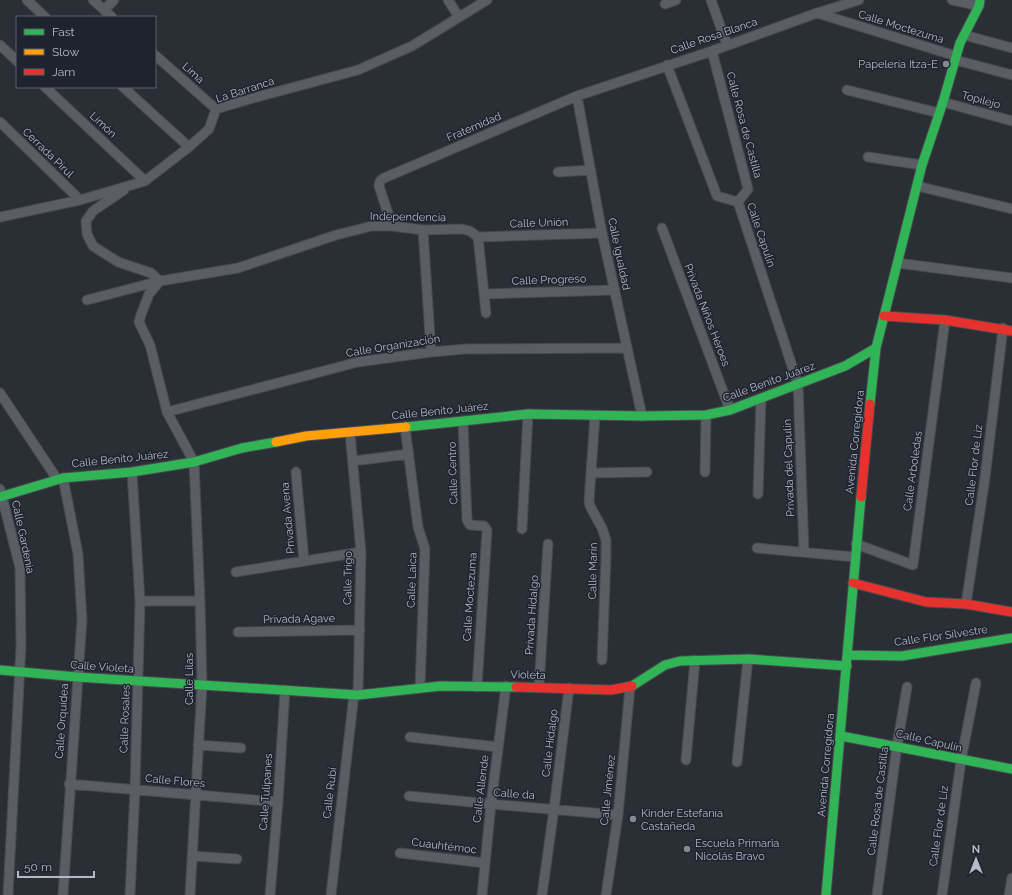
<svg xmlns="http://www.w3.org/2000/svg" width="1012" height="895" font-family="Raleway,sans-serif">
	<style>
		.lines { fill: none; stroke-linecap: round; stroke-linejoin: round }
		.street-casing { stroke: #46494e; stroke-width: 11 }
		.fast-casing { stroke: #46494e; stroke-width: 11 }
		.slow-casing { stroke: #46494e; stroke-width: 11 }
		.jam-casing { stroke: #46494e; stroke-width: 11 }
		.street { stroke: #5a5d63; stroke-width: 9 }
		.fast { stroke: #30b455; stroke-width: 9 }
		.slow { stroke: #ff9f0a; stroke-width: 9 }
		.jam { stroke: #e5322d; stroke-width: 9 }
		.poi-dot { fill: #848993; stroke: #1e242f; stroke-width: 1.5 }
		.labels { text-anchor: middle; dominant-baseline: central; stroke-width: 3; stroke-linejoin: round; paint-order: stroke }
		.street-label { font-size: 11px; fill: #b5bac5; stroke: #1e242f }
		.poi-label { font-size: 11px; fill: #b5bac5; stroke: #1e242f; text-anchor: start }
	</style>
	<rect width="100%" height="100%" fill="#2a2e35"/>
	<g class="lines">
		<g class="street-casing">
			<path id="street" d="M27 0 45 17
				M93 0 112 17
				M448 0 459 17
				M711 0 727 45
				M952 0 979 6
				M665 4 676 0
				M104 10 114 0
				M817 13 956 56
				M964 35 1012 48
				M0 45 17 61
				M712 51 748 189 738 202
				M155 55 216 109
				M955 60 1012 75
				M667 65 717 196 738 202
				M45 87 145 181
				M123 87 189 147
				M847 90 939 113
				M577 96 602 233 642 416
				M943 102 1012 121
				M0 122 80 200
				M868 157 922 165
				M558 172 591 170
				M917 186 1012 209
				M124 190 93 211 86 221 87 234 93 246 118 262 151 273 160 281
				M738 202 798 384 804 552
				M0 217 80 200 145 181 189 147 209 129 216 109 250 99 358 70 412 46 487 0
				M392 226 379 186 380 181 384 178 577 96 712 51 817 13 859 0
				M662 228 730 410
				M423 230 431 352
				M478 237 602 233
				M478 237 486 313
				M898 263 1012 278
				M160 281 149 294 141 315 139 322 150 345 167 412 194 462 200 601 202 685 190 895
				M484 294 615 290
				M87 300 160 281 238 268 336 235 372 226H392L423 230 462 229 470 231 478 237
				M0 393 57 479
				M167 412 358 362 431 352 465 349 627 348
				M595 416 589 501 590 506 602 528 606 540V558L602 660
				M463 421 467 520 470 525 484 526 487 530 477 687
				M405 427 418 527 425 549 420 688
				M350 433 361 552 358 695
				M353 461 409 454
				M296 472 304 561
				M705 472 706 415
				M591 473 647 472
				M0 489 20 568 21 646 8 895
				M758 494 761 399
				M522 529 528 414
				M856 544 913 565 945 320
				M757 548 855 557
				M236 572 361 552
				M140 601H200
				M966 604 985 478 1003 328
				M238 632 360 630
				M539 687 548 544
				M410 737 498 747
				M198 745 241 748
				M686 760 695 660
				M737 762 748 659
				M69 784 278 802
				M409 796 491 804 618 815
				M400 853 485 863
				M192 856 237 859
				M63 895 82 619 78 554 63 478
				M130 895 135 789 140 601 132 472
				M270 895 278 802 285 690
				M331 895 354 694
				M482 895 491 804 506 686
				M542 895 554 809 569 688
				M606 895 618 815 630 687
				M877 895 897 746 907 687
				M942 895 961 761 976 683
				M1009 895 1012 878"/>
		</g>
		<g class="fast-casing">
			<path id="fast" d="M870 404 876 348 922 165 943 102 960 43 979 6 980 0
				M406 427 528 414 642 416 706 415 730 410 845 366 876 348
				M0 497 63 478 132 472 194 462 242 448 276 442
				M848 655 902 656 1012 638
				M0 670 77 677 358 695 441 686 516 687
				M632 686 665 665 680 661 748 659 847 666
				M841 736 1012 769
				M826 895 861 497"/>
		</g>
		<g class="slow-casing">
			<path id="slow" d="M276 442 306 436 406 427"/>
		</g>
		<g class="jam-casing">
			<path id="jam" d="M884 316 945 320 1012 331
				M861 497 870 404
				M853 583 926 602 966 604 1012 612
				M516 687 611 690 632 686"/>
		</g>
		<use href="#street" class="street"/>
		<use href="#fast" class="fast"/>
		<use href="#slow" class="slow"/>
		<use href="#jam" class="jam"/>
	</g>
	<g class="poi-dot">
		<circle cx="946" cy="64" r="4"/>
		<circle cx="633" cy="819" r="4"/>
		<circle cx="687" cy="849" r="4"/>
	</g>
	<g class="labels">
		<g class="street-label">
			<text transform="translate(901 27) rotate(17)">Calle Moctezuma</text>
			<text transform="translate(714 36) rotate(-19)">Calle Rosa Blanca</text>
			<text transform="translate(193 73) rotate(42)">Lima</text>
			<text transform="translate(245 90) rotate(-18)">La Barranca</text>
			<text transform="translate(981 100) rotate(15)">Topilejo</text>
			<text transform="translate(103 125) rotate(43)">Limón</text>
			<text transform="translate(744 125) rotate(75)">Calle Rosa de Castilla</text>
			<text transform="translate(474 127) rotate(-23)">Fraternidad</text>
			<text transform="translate(48 153) rotate(44)">Cerrada Pirul</text>
			<text transform="translate(408 217) rotate(1)">Independencia</text>
			<text transform="translate(539 223) rotate(-2)">Calle Unión</text>
			<text transform="translate(761 235) rotate(71)">Calle Capulín</text>
			<text transform="translate(619 254) rotate(78)">Calle Igualdad</text>
			<text transform="translate(549 280) rotate(-2)">Calle Progreso</text>
			<text transform="translate(707 315) rotate(69)">Privada Niños Héroes</text>
			<text transform="translate(393 346) rotate(-9)">Calle Organización</text>
			<text transform="translate(769 382) rotate(-20)">Calle Benito Juárez</text>
			<text transform="translate(440 411) rotate(-6)">Calle Benito Juárez</text>
			<text transform="translate(855 442) rotate(-84)">Avenida Corregidora</text>
			<text transform="translate(120 459) rotate(-6)">Calle Benito Juárez</text>
			<text transform="translate(974 465) rotate(-83)">Calle Flor de Liz</text>
			<text transform="translate(789 468) rotate(-92)">Privada del Capulín</text>
			<text transform="translate(913 471) rotate(-82)">Calle Arboledas</text>
			<text transform="translate(453 473) rotate(-92)">Calle Centro</text>
			<text transform="translate(288 518) rotate(-95)">Privada Avena</text>
			<text transform="translate(23 537) rotate(78)">Calle Gardenia</text>
			<text transform="translate(593 571) rotate(-89)">Calle Marín</text>
			<text transform="translate(348 578) rotate(-89)">Calle Trigo</text>
			<text transform="translate(412 580) rotate(-88)">Calle Laica</text>
			<text transform="translate(470 597) rotate(-86)">Calle Moctezuma</text>
			<text transform="translate(532 615) rotate(-86)">Privada Hidalgo</text>
			<text transform="translate(299 619) rotate(-1)">Privada Agave</text>
			<text transform="translate(941 636) rotate(-8)">Calle Flor Silvestre</text>
			<text transform="translate(102 667) rotate(4)">Calle Violeta</text>
			<text transform="translate(528 675) rotate(1)">Violeta</text>
			<text transform="translate(189 679) rotate(-90)">Calle Lilas</text>
			<text transform="translate(125 719) rotate(-88)">Calle Rosales</text>
			<text transform="translate(62 721) rotate(-86)">Calle Orquídea</text>
			<text transform="translate(929 741) rotate(13)">Calle Capulín</text>
			<text transform="translate(550 743) rotate(-83)">Calle Hidalgo</text>
			<text transform="translate(826 765) rotate(-85)">Avenida Corregidora</text>
			<text transform="translate(175 781) rotate(5)">Calle Flores</text>
			<text transform="translate(481 789) rotate(-83)">Calle Allende</text>
			<text transform="translate(608 790) rotate(-84)">Calle Jiménez</text>
			<text transform="translate(266 792) rotate(-86)">Calle Tulipanes</text>
			<text transform="translate(330 793) rotate(-83)">Calle Rubí</text>
			<text transform="translate(514 794) rotate(4)">Calle da</text>
			<text transform="translate(878 801) rotate(-83)">Calle Rosa de Castilla</text>
			<text transform="translate(939 826) rotate(-82)">Calle Flor de Liz</text>
			<text transform="translate(444 846) rotate(7)">Cuauhtémoc</text>
		</g>
		<g class="poi-label">
			<text x="938" y="64" text-anchor="end">Papelería Itza-E</text>
			<text x="641" y="813">Kinder Estefanía<tspan x="641" dy="13">Castañeda</tspan></text>
			<text x="695" y="843">Escuela Primaria<tspan x="695" dy="13">Nicolás Bravo</tspan></text>
		</g>
	</g>
	<rect x="16" y="16" width="140" height="72" fill="#1e242f" stroke="#5a606b"/>
	<rect x="24" y="29" width="20" height="6" fill="#30b455" stroke="#5a606b"/>
	<text x="52" y="36" font-size="12" fill="#b5bac5">Fast</text>
	<rect x="24" y="49" width="20" height="6" fill="#ff9f0a" stroke="#5a606b"/>
	<text x="52" y="56" font-size="12" fill="#b5bac5">Slow</text>
	<rect x="24" y="69" width="20" height="6" fill="#e5322d" stroke="#5a606b"/>
	<text x="52" y="76" font-size="12" fill="#b5bac5">Jam</text>
	<g transform="translate(976 859)" stroke="#1e242f" stroke-width="3" paint-order="stroke">
	<path d="M0-3L7 15L0 10L-7 15Z" fill="#b5bac5"/>
	<text y="-6" font-size="11" font-weight="bold" text-anchor="middle" fill="#b5bac5">N</text>
	</g>
	<path d="M18 871v6h76v-6" fill="none" stroke="#b5bac5" stroke-width="2"/>
	<text x="24" y="871" font-size="12" fill="#b5bac5" stroke="#1e242f" stroke-width="3" paint-order="stroke">50 m</text>
</svg>
